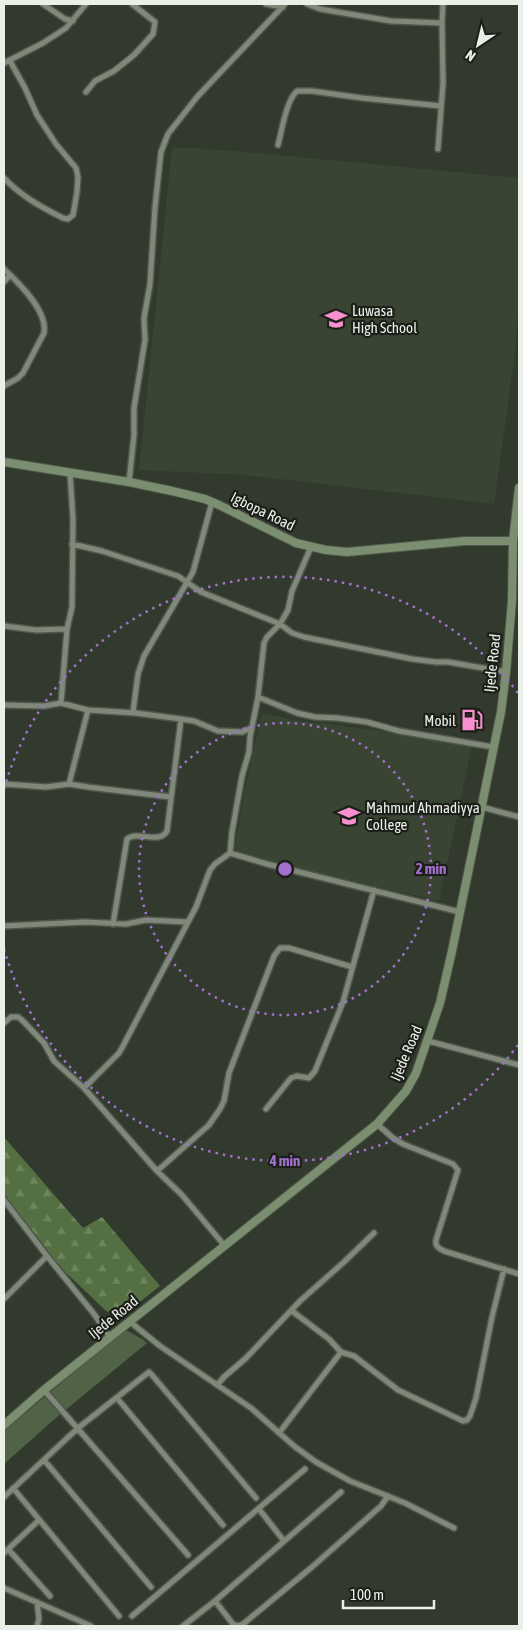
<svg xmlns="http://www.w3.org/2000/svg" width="523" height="1630" font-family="'Asap Condensed',sans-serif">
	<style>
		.built { fill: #394532 }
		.grass { fill: #516346 }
		.forest { fill: url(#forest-firs) }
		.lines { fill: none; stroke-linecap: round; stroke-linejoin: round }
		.street-casing { stroke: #4f574c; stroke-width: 8 }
		.secondary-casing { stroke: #4f574c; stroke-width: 10 }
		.street { stroke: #7f8879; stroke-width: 5 }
		.secondary { stroke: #7b8e6f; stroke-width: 8 }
		.ring { fill: none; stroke: #a270cd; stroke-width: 2.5; stroke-dasharray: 2.5 5 }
		.labels { text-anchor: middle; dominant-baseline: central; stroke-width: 4.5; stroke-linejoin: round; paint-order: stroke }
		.poi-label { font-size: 15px; fill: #eaefe7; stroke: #1c1f19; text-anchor: start }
		.street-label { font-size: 15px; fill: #eaefe7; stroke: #1c1f19 }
		.centre { fill: #a270cd; stroke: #1c1f19; stroke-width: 2.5 }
		.ring-label { font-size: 15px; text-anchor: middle; font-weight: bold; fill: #a270cd; stroke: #1c1f19; stroke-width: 4.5; stroke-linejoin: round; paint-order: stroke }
	</style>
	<defs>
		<pattern id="forest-firs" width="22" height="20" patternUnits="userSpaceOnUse" patternTransform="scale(1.25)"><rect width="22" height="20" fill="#547042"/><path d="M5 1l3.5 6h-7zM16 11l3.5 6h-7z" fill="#6d855d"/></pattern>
	</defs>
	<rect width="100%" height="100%" fill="#313a2c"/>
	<path class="built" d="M172 147 236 151 519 178V307L514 360 494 504 246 475 139 470Z
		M262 713 294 720 382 731 472 746 439 901 266 861 237 851 235 847 245 789Z"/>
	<path class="grass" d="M126 1330 142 1339 147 1343 57 1417 4 1464V1431L120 1333Z"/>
	<path class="forest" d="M4 1137 83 1228 102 1217 160 1286 119 1318 105 1310 61 1268 4 1197Z"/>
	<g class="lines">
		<g class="street-casing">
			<path id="street" d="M43 4 65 19 73 21
				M266 4 283 7
				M307 4 320 9 391 21 442 23 443 4
				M4 63 43 43 66 28 86 4
				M86 92 95 81 114 71 134 55 153 34 155 22 132 4
				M278 145C282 130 286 101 297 91H312L362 98 441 106
				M438 149 443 83 442 23
				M4 178C21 196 41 207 63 218L68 219 73 215 77 192 78 177 76 168 56 144 37 115 25 88 10 61
				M4 269C19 283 48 311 44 333L23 373 18 378 4 386
				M4 282 10 275
				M129 482 134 435V408L145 340 144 318 150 284 155 207 161 152 168 134 197 97 285 4
				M72 544 102 551 178 576 201 592 280 624 292 633 304 637 412 659 436 662H448L506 672
				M4 626 36 630 67 629
				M258 697 297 713 315 717 337 718 367 722 399 731 493 747
				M61 703 67 629 72 607 73 519 70 473
				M4 705 44 706 61 703 88 710 136 713 181 719 194 721 218 731 242 732 251 728
				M133 712 138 674 144 656 193 572 212 502
				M4 784 46 787 69 784 88 787 171 797
				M69 784 88 710
				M482 807 519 817
				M230 853 267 864 460 912
				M113 924 127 839C138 830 159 845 167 831L181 719
				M4 926 85 922 126 924 146 920 187 922
				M4 1023 11 1017H18L22 1020 44 1043 54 1061 84 1088 157 1171 182 1195 224 1245
				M428 1041 519 1065
				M84 1088 119 1053 123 1046 196 907 210 870 215 864 230 853 232 832 242 776 249 752 250 737 258 697 264 643 267 637 280 624 288 610 292 591 311 547
				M266 1109 291 1078 297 1076 309 1078 315 1071 343 1002 374 890
				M377 1124 393 1138 403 1144 453 1164 458 1170 436 1240C435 1247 439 1248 444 1251L519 1274
				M157 1171 209 1125 220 1109 224 1101 229 1073 274 956 280 948H289L352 967
				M4 1200 47 1256 94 1314 110 1337
				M4 1299 47 1256
				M292 1311 329 1339 341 1352 354 1356 398 1390 463 1421 467 1420 470 1416 476 1398 492 1317 504 1269
				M129 1321 160 1346 251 1408 294 1446 316 1462 350 1481 405 1503 454 1528
				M217 1385 224 1377 246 1358 300 1301 344 1262 374 1233
				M44 1390 188 1555
				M117 1398 223 1525
				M279 1433 341 1352
				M44 1460 151 1587
				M13 1488 119 1616
				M4 1497 78 1428 149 1372 152 1375 256 1498
				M259 1509 284 1541
				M8 1549 50 1596
				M4 1553 39 1520
				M4 1588 91 1626
				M215 1601 233 1624 238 1626 243 1624 312 1567 381 1506 388 1496
				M132 1616 305 1469
				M37 1626 39 1619 37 1602
				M183 1626 215 1601 341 1492"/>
		</g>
		<g class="secondary-casing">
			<path id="secondary" d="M4 462 129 482 172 491 205 499 219 505 296 543 326 550 347 552 465 541H513
				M4 1425 44 1390 377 1124 406 1091 416 1073 440 1003 452 951 501 712 506 672 512 601 513 541 519 488"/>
		</g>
		<use href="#street" class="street"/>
		<use href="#secondary" class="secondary"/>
	</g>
	<g class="ring">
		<circle cx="285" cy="869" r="146"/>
		<path d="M518 1045A292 292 0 0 1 4 949M4 789A292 292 0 0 1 518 693"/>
	</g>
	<defs>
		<g id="school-bare" transform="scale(1.725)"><path d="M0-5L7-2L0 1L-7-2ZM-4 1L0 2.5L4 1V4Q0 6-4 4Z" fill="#f790ce" stroke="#1c1f19" stroke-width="2.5" paint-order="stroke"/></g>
		<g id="fuel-bare" transform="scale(1.725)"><path d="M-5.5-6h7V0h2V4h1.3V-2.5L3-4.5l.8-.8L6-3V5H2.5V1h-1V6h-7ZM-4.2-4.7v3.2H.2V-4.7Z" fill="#f790ce" stroke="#1c1f19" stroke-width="2.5" paint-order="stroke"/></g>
	</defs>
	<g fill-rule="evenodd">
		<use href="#school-bare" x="336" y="319"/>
		<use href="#fuel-bare" x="472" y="720"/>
		<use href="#school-bare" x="349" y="816"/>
	</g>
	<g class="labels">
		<g class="poi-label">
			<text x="352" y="310">Luwasa<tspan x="352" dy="17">High School</tspan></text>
			<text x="456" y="720" text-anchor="end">Mobil</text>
			<text x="366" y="807">Mahmud Ahmadiyya<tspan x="366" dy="17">College</tspan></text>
		</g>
		<g class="street-label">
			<text transform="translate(263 511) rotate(26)">Igbopa Road</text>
			<text transform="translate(492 663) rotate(-84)">Ijede Road</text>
			<text transform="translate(406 1053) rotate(-67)">Ijede Road</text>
			<text transform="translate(113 1317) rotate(-39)">Ijede Road</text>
		</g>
	</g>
	<circle cx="285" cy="869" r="8" class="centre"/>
	<g class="ring-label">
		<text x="431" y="874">2 min</text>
		<text x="285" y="1166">4 min</text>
	</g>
	<rect width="523" height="1630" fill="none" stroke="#eaefe7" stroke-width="10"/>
	<g transform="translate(478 45) rotate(215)" stroke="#1c1f19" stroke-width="4" paint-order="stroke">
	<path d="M0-4L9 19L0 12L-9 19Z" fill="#eaefe7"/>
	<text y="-8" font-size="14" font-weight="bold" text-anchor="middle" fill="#eaefe7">N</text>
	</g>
	<path d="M343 1600v8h91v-8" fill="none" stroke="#eaefe7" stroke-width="2.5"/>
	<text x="350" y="1600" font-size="15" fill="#eaefe7" stroke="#1c1f19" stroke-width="4" paint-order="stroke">100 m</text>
</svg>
